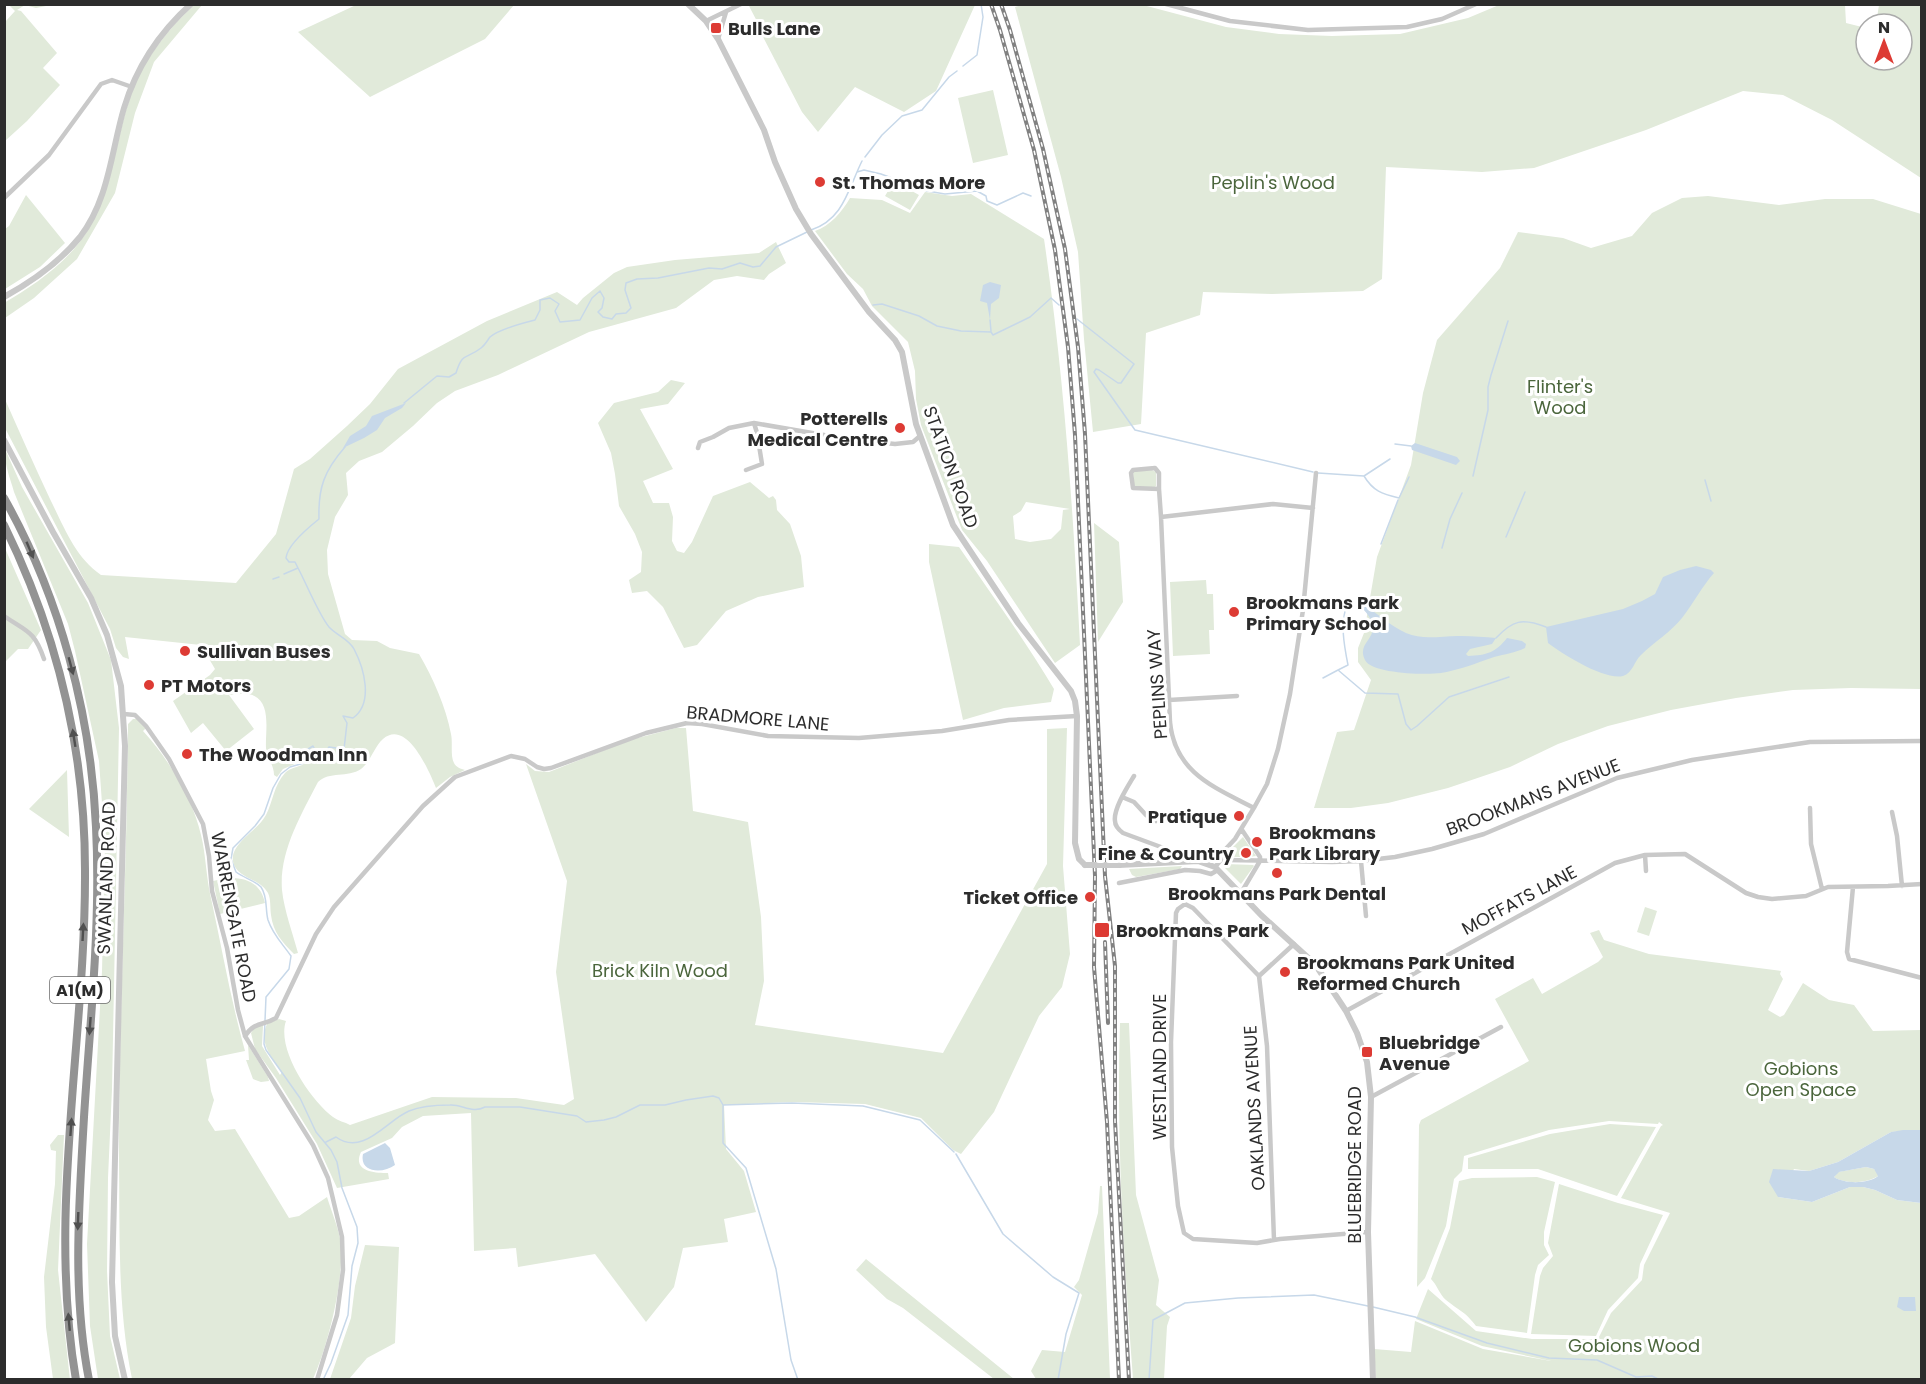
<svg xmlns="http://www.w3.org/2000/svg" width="1926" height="1384" font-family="Poppins,sans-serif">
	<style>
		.green { fill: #e1eada; fill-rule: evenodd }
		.water { fill: #c7d8e9; fill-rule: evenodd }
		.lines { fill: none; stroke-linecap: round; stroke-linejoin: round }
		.stream { stroke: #c7d8e9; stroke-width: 1.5 }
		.minor { stroke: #c9c9c9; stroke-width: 4.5 }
		.tertiary { stroke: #c9c9c9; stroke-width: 6 }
		.motorway { stroke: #939393; stroke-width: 8 }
		.rail-casing { stroke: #818181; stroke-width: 4 }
		.rail { stroke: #fff; stroke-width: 1.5; stroke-dasharray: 4.5; stroke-linecap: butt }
		.tertiary-bridge { stroke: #c9c9c9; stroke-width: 6 }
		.oneway { fill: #505050 }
		.poi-dot { fill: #dd3b34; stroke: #fff; stroke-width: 2 }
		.labels { text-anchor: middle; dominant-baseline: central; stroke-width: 6; stroke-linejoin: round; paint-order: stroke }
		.shield { fill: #fff; stroke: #6b6b6b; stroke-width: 1.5 }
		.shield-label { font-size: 16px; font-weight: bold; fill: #2c2c2c }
		.poi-label { font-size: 18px; font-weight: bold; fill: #2c2c2c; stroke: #fff; text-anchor: start }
		.park-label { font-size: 18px; fill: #4b663c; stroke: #fff }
		.street-label { font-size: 18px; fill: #2c2c2c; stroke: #fff }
	</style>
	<rect width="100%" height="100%" fill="#fff"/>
	<path class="green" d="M754 4H975V5L936 91 904 112 855 87 818 132 802 112 762 35 761 29 749 6Z
		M1024 4 1143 5 1226 27 1279 34 1332 36 1400 34 1468 18 1499 5H1845L1846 23 1866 28V60H1902V24H1876L1879 5H1921V178L1832 120 1783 95 1743 91 1646 130 1534 168 1482 172 1386 167 1382 279 1363 291 1272 294 1203 292 1200 315 1146 333 1141 424 1093 432 1084 339 1078 252 1061 177 1015 7Z
		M9 5H51L36 8 25 5 17 10 21 11 57 53 43 68 60 85 27 121 5 141V22L15 11Z
		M194 5H202L154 62 135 113 115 193 77 259 34 298 5 318 4 303C35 285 71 260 89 228 114 185 116 135 133 89 146 57 169 28 194 5Z
		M356 5V4L514 5 485 39 370 97 298 32Z
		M993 90 1008 155 973 163 958 98Z
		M894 181 919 195 910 210 885 196Z
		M925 192 952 196 971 194 1044 239C1064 375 1073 508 1080 645L1055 663 987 561 962 530 921 425 916 399 915 371 908 342 872 306 863 289 847 274 815 231C830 226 842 212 850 198L882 200 910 213ZM1026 502 1070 509 1063 510 1061 529 1051 539 1030 542 1015 539 1013 516 1021 511Z
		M26 195 65 243 40 267 5 289V229L9 226Z
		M1708 196 1779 205 1825 199H1873L1921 214V689L1851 688 1793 690 1736 698 1671 710 1608 726 1558 744 1510 767 1448 788 1388 803 1351 808H1314L1337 732 1354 730 1371 680 1358 662V648L1364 633 1377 557 1411 465 1423 393 1437 340 1500 268 1518 232 1563 238 1591 248 1632 236 1652 213 1682 198Z
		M776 242 786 263 769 274 764 280 737 276 714 280 676 308 589 332 498 375 455 391 437 403 413 426 382 452 359 461 346 473 348 495 335 517 327 550 328 574 345 634 352 640 377 641 390 648 419 654C433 678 446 707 451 734 453 743 450 755 454 763 456 767 461 769 465 770L450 777 436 788C430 773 407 718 383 739 374 747 371 761 361 769 348 778 329 771 318 782 301 815 279 852 282 890 284 910 293 934 298 953L294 954C282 942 273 932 271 915 270 908 271 899 268 893 260 879 242 879 235 867 232 862 232 855 235 850 243 836 258 829 266 815 273 801 274 785 285 773 291 766 303 768 308 760L304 758 302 761 283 769 277 777 274 775C274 765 267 758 266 748 265 731 273 698 248 694 243 693 235 695 229 695L254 729 226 751 203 723 191 733 173 701 210 675 215 669 201 645 125 637 129 659 123 657 116 648 110 629 5 428 4 397C19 431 34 465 50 499 64 527 75 557 101 575L236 583 276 534 294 469 310 459 347 426 370 404 398 369 487 321 557 292 577 305 583 298 614 273 627 267 675 260 759 253Z
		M671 380 685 383 668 404 640 409 673 469 643 481 653 503H669L673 517 672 541 677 551 684 553 692 542 713 496 750 482 769 498 773 496 776 500 777 510 790 524 801 556 804 587 758 597 726 611 697 645 684 648 663 607 647 591 632 593 629 580 641 572 642 552 635 534 619 506 615 474 611 453 598 423 614 403 658 392Z
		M5 449 22 487 88 603 111 660 119 728 112 1089 108 1178 107 1271 110 1336 120 1379H98L90 1326 87 1244 102 971 105 846 99 761 75 651 68 624 14 492C10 477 4 465 5 449Z
		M1152 470 1156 472V486L1154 488 1134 486 1133 471Z
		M1094 523 1119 542 1123 602 1098 642Z
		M929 544 959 547C991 594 1025 640 1054 689L1051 702 1004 708 963 720 929 562Z
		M4 546 41 630 28 649H18L5 662Z
		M1206 580 1207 594H1213L1214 630H1209L1210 654 1173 656 1170 582Z
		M133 719H137L146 728 143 731C168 758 193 799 201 835 206 855 206 877 211 898 222 949 231 1001 245 1051L206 1059 211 1091 214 1100 208 1120 215 1131 235 1129 289 1218 299 1216 327 1197C331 1210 337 1224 340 1238 346 1275 328 1346 313 1379H132C117 1305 120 1233 119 1157 119 1013 127 869 128 724Z
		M676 728H686L693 811 748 822 761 917 764 981 755 1025 943 1053 1047 864V729L1067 728 1063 866 1070 954 1062 987 1039 1016 994 1112 961 1154 953 1150 921 1118 865 1104 792 1102 724 1105 726 1149 744 1171 756 1212 724 1219 728 1242 683 1248 674 1287 646 1322 595 1254 518 1267 516 1248 474 1251 471 1113 423 1116 402 1127 392 1138 361 1152C352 1171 374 1173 388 1173L389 1179 337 1188 317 1144 276 1078 255 1049 251 1033 256 1026H263L262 1046 280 1075 282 1072C272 1058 258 1043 267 1024L279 1019 286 1021C276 1049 311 1101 333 1117 338 1121 345 1122 350 1125L432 1097 516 1098 564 1105 574 1099 556 972 567 881 526 764 535 771 549 772 630 740Z
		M67 770 69 837 29 809Z
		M1243 837 1256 856 1249 857V851L1243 850V857H1230V855L1227 857V853Z
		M1225 864 1253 865 1254 866 1241 884 1225 868Z
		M1182 866 1180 869 1136 877 1132 875 1129 869Z
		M227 878C246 877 261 883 265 903L220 914 213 881Z
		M1645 907 1657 911 1649 936 1637 932Z
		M1599 930 1604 940 1649 954 1781 971 1780 974 1783 979 1768 1010 1780 1017 1784 1015 1803 983 1829 1000 1854 1005 1873 1031 1921 1030V1130L1891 1132 1838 1162 1809 1171 1794 1169 1778 1197 1812 1202 1850 1187H1863L1875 1190 1897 1200 1921 1203V1379H1376L1374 1349 1411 1352 1415 1321 1483 1349 1551 1361 1482 1346 1416 1319 1428 1289 1476 1331 1532 1339H1598L1611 1313 1642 1280 1644 1265 1670 1213 1621 1198 1661 1126 1663 1125 1659 1122 1658 1124 1609 1121 1549 1130 1464 1156 1462 1171 1454 1179 1446 1226 1425 1278 1417 1287 1419 1125 1421 1120 1529 1061 1495 999 1533 978 1542 994 1598 962 1603 957 1590 933Z
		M1120 1023H1129L1136 1195 1159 1280 1156 1305 1170 1317 1167 1326 1164 1379H1133C1124 1261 1116 1142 1120 1023Z
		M248 1045 268 1077 269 1081 261 1082 253 1079 246 1060H249Z
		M1610 1124 1656 1127 1617 1196 1538 1169H1468V1158L1550 1134Z
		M58 1135H64L58 1270 70 1380 53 1379 46 1327 44 1277 55 1184 56 1151 51 1150 50 1145Z
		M1866 1167 1874 1169 1879 1175C1869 1184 1844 1184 1834 1177L1838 1172Z
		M1537 1177 1555 1182 1544 1232V1245L1549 1255 1538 1265 1535 1275 1527 1333 1476 1326C1465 1311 1458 1310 1446 1300 1440 1295 1437 1285 1431 1279L1450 1228 1459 1181 1472 1178Z
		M1559 1184 1618 1203 1663 1215 1640 1264 1638 1278 1608 1310 1596 1336 1531 1334 1540 1276 1543 1268 1553 1256 1548 1243Z
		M1100 1186H1102L1110 1379H1036L1031 1371 1042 1350 1065 1352 1082 1295 1074 1287 1079 1280 1098 1213Z
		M365 1245 399 1247 395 1343 367 1358 349 1379H330L351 1318 355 1286Z
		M866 1259 1014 1379H994L903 1308 887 1299 856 1270Z"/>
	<path class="water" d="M990 282 1001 285 999 298 991 304 990 320 987 303 980 301 983 285Z
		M406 403 402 408 385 418 377 430 364 438 343 448 350 436 366 426 372 416Z
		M1415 443 1457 457 1460 461 1456 465 1412 450 1411 446Z
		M1696 566 1711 570 1714 573C1703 585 1693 604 1682 618 1671 632 1654 642 1641 655 1634 661 1633 673 1623 676 1606 681 1562 654 1548 643L1546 627 1623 609 1642 601 1655 594 1663 577 1680 570Z
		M1363 605C1378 613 1390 626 1406 633 1424 641 1444 635 1462 636 1473 636 1485 637 1496 638L1492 644 1470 649 1466 654 1468 656C1487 655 1495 653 1507 638L1522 641 1526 644 1525 648C1515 653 1505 654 1494 657 1477 663 1459 670 1441 673 1426 675 1372 674 1365 660 1354 639 1391 637 1361 607Z
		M1903 1130H1921V1203L1897 1200 1875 1190 1863 1187H1850L1812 1202 1778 1197 1769 1182 1773 1169 1809 1171 1838 1162 1891 1132ZM1866 1167 1874 1169 1878 1176C1869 1184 1844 1184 1834 1177L1839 1172Z
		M385 1143 390 1148 395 1165C383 1174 359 1173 363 1154Z
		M1899 1297H1915L1916 1311H1904L1897 1307Z"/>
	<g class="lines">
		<path class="stream" d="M963 66 977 55 983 17 981 4
			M865 157 882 135 902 116 922 110 949 77 957 71
			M857 172 864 170 881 174 927 191 945 194 977 191 986 196 987 201 997 205 1023 193 1031 196
			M811 230C844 219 848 189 862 161
			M873 305 882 304 919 316 937 326 961 331 991 332 993 335 1030 317 1051 298 1059 305
			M1077 319 1134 364 1121 383H1118L1099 370 1096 369 1094 372 1135 430 1313 472
			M990 320 991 331
			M404 403 437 376 449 377 456 373C463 351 466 360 481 348 485 345 487 341 490 337 499 329 523 323 535 320L540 310V300L550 298 559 304 555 311 560 322 580 320 592 298 600 291 604 298 602 308 598 312 603 317 612 319 616 314 626 313 631 308 625 290 626 283 637 279 658 278 709 268 722 269 740 263 753 267 760 266 776 247 807 232
			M1395 444 1411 446
			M1318 473 1364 476 1390 459
			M1364 476C1373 491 1382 494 1399 498L1409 477
			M1473 476 1488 410V387L1491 375 1508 321
			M1705 480 1711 501
			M1506 537 1525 492
			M1381 544 1398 500
			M1442 548 1450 519 1462 493
			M298 568C306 583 319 615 329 627 336 635 349 639 354 649 364 668 374 703 353 718L343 716 347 723 344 749 329 747 322 758 318 755 313 746 305 751 304 763 290 767 281 774 273 788 264 814 255 826 233 848 231 859 236 872C244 878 254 880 261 887 268 897 265 909 268 920 273 935 282 943 291 956L289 969 266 997 264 1044 266 1050 300 1098 316 1132 331 1150 337 1162 342 1188 357 1227 358 1243 352 1266 348 1315 331 1363 323 1380
			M284 574 298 568 295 562H289L286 558C287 546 309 527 319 519 318 488 324 471 345 447
			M273 579 279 577
			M1363 605 1361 602 1347 604C1340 624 1344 645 1348 665L1338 670 1365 693 1398 694 1406 724 1411 730 1417 726 1449 697 1509 677
			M1496 638C1513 620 1522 618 1546 627
			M1323 678 1338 670
			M723 1105V1143L746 1168 776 1269 791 1360 798 1380
			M326 1142 336 1137C363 1157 387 1120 409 1111 421 1106 436 1105 450 1105 462 1104 472 1114 485 1107H520L577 1116 586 1122 604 1120 616 1117 640 1105H665L686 1100 713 1096 719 1098 723 1105 792 1103 863 1106 920 1120 954 1152
			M956 1154 1003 1234 1053 1277 1079 1293 1066 1334 1058 1380
			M1373 1307 1415 1317 1487 1343 1549 1358 1597 1360 1636 1377 1652 1376 1660 1380
			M1149 1380 1153 1320 1185 1303 1238 1298 1314 1295 1368 1306"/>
		<path class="minor" d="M1166 4 1230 21 1308 30 1407 27 1442 19 1476 4
			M706 21 741 4
			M718 39 726 12
			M4 198 49 155 101 84 112 80 132 87
			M698 448 700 442 713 437 729 428 754 423 847 439 895 444 913 442 920 436
			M1155 468 1159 473V489L1133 488 1131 473 1133 470Z
			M746 470 762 464 757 433 754 423
			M1159 489 1161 517
			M4 616C27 632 34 630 44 659
			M1169 700 1237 696
			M124 714 135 715 146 726 169 759 203 824 209 856 212 891 227 948 238 1010 245 1036 313 1145 328 1178 342 1237 343 1270 337 1315 317 1380
			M1134 776C1128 786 1113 809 1115 821 1115 826 1119 830 1123 833L1169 850 1173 862
			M1122 797 1134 802 1146 815 1156 821
			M1254 808C1214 787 1175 773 1170 722L1161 517 1273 504 1313 508
			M1810 808 1811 844 1822 889
			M1892 812 1897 836 1902 886
			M1242 830 1260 857V861
			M1645 855 1646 871
			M1221 860V854L1235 839 1255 806 1267 784 1278 749 1290 694 1303 610 1316 473
			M1361 861 1366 916
			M1215 867 1221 860H1226L1332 862 1361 861 1395 857 1432 849 1484 834 1617 778 1692 760 1810 742 1922 741
			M1119 883 1185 870 1200 871 1211 874 1218 870
			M1853 887 1847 952 1849 959 1922 978
			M1241 893 1260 861
			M1259 976 1294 944
			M1346 1011 1615 863 1645 855 1685 854 1746 893 1758 897 1772 899 1806 896 1828 887 1888 886 1922 884
			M245 1036C255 1021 263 1026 276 1018L316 934 334 907 423 806 455 777 511 756 525 759 537 767 544 769 551 768 646 733 687 723 702 724 768 736 859 738 942 731 1009 720 1077 716
			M1371 1097 1501 1027
			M1274 1240 1267 1046 1259 976 1193 908 1185 904 1178 909 1176 913 1171 1042 1172 1147 1178 1206 1184 1233 1193 1239 1257 1243 1280 1239 1368 1232"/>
		<path class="tertiary" d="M688 4 706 21 718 39 764 130 775 162 796 209 811 234 869 312 895 340 902 352 916 424 953 525 1018 623 1071 691 1075 701 1077 716 1075 843 1079 859 1085 865
			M4 297C33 281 59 263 80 237 109 199 111 152 124 108 136 68 160 32 191 4
			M4 440 53 532 91 598 107 635 121 686 125 746 112 1282 115 1336 125 1380
			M1119 865 1198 861 1215 867 1261 915 1315 964 1346 1011 1357 1033 1367 1062 1371 1097 1368 1232 1373 1380"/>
		<path class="motorway" d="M4 498C60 597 91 714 96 827 101 924 90 1021 84 1117 79 1205 72 1293 89 1380
			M4 525C57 633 85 749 85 870 86 1038 47 1212 76 1380"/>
		<g class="rail-casing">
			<path id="rail" d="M991 4 1000 30 1034 150 1055 250 1068 347 1075 435 1095 876 1094 967 1107 1122 1119 1380
				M1001 4 1010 30 1043 149 1065 249 1078 347 1085 434 1105 876 1115 966V1121L1129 1380
				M1105 942 1108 1023"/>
		</g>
		<use href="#rail" class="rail"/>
		<path class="tertiary-bridge" d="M1085 865H1119"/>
	</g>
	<defs><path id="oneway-solid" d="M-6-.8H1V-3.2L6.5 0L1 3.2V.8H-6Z" transform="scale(1.5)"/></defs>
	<g class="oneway">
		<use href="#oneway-solid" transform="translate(30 550) rotate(67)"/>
		<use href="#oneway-solid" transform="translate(71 666) rotate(75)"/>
		<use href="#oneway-solid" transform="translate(74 738) rotate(-99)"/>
		<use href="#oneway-solid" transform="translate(83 932) rotate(-87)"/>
		<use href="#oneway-solid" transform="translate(90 1026) rotate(94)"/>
		<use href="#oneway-solid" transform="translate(71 1127) rotate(-86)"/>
		<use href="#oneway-solid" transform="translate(78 1221) rotate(92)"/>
		<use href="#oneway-solid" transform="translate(69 1322) rotate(-95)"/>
	</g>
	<g class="poi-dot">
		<rect x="710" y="22" width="12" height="12" rx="3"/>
		<circle cx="820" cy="182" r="6"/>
		<circle cx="900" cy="428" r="6"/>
		<circle cx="1234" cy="612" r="6"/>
		<circle cx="185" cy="651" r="6"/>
		<circle cx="149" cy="685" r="6"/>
		<circle cx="187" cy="754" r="6"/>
		<circle cx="1239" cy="816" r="6"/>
		<circle cx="1257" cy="842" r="6"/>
		<circle cx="1246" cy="853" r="6"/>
		<circle cx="1277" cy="873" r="6"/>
		<circle cx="1090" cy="897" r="6"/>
		<rect x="1094" y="922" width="16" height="16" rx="3"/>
		<circle cx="1285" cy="972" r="6"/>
		<rect x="1361" y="1046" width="12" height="12" rx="3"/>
	</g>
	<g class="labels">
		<rect class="shield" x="50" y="977" width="60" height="26" rx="4.5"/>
		<g class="shield-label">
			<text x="80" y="990">A1(M)</text>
		</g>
		<g class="poi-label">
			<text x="728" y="28">Bulls Lane</text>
			<text x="832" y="182">St. Thomas More</text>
			<text x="888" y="418" text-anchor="end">Potterells<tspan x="888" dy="21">Medical Centre</tspan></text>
			<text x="1246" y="602">Brookmans Park<tspan x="1246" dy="21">Primary School</tspan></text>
			<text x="197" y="651">Sullivan Buses</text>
			<text x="161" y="685">PT Motors</text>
			<text x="199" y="754">The Woodman Inn</text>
			<text x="1227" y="816" text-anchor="end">Pratique</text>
			<text x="1269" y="832">Brookmans<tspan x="1269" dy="21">Park Library</tspan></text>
			<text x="1234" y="853" text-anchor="end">Fine &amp; Country</text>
			<text x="1277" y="893" text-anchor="middle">Brookmans Park Dental</text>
			<text x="1078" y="897" text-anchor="end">Ticket Office</text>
			<text x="1116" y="930">Brookmans Park</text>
			<text x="1297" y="962">Brookmans Park United<tspan x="1297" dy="21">Reformed Church</tspan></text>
			<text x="1379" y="1042">Bluebridge<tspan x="1379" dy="21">Avenue</tspan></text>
		</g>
		<g class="park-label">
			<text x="1273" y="182">Peplin's Wood</text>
			<text x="1560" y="386">Flinter's<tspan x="1560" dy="21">Wood</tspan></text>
			<text x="660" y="970">Brick Kiln Wood</text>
			<text x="1801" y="1068">Gobions<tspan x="1801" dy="21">Open Space</tspan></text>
			<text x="1634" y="1345">Gobions Wood</text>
		</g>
		<g class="street-label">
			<text transform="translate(951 467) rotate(70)">STATION ROAD</text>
			<text transform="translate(1157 684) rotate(-94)">PEPLINS WAY</text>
			<text transform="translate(758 718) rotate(5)">BRADMORE LANE</text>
			<text transform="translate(1533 797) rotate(-21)">BROOKMANS AVENUE</text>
			<text transform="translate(106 878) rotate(-88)">SWANLAND ROAD</text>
			<text transform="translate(1519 900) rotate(-28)">MOFFATS LANE</text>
			<text transform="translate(234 917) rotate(79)">WARRENGATE ROAD</text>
			<text transform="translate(1159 1067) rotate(-90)">WESTLAND DRIVE</text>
			<text transform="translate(1254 1108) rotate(-93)">OAKLANDS AVENUE</text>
			<text transform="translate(1354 1165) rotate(-90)">BLUEBRIDGE ROAD</text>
		</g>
	</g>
	<rect width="1926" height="1384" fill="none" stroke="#2c2c2c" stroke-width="12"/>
	<g transform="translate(1884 42)"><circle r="28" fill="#ffffff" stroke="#ababab" stroke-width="1.5"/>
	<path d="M0-4.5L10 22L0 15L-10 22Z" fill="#dd3b34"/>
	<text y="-9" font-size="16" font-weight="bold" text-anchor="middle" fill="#2c2c2c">N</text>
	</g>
</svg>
